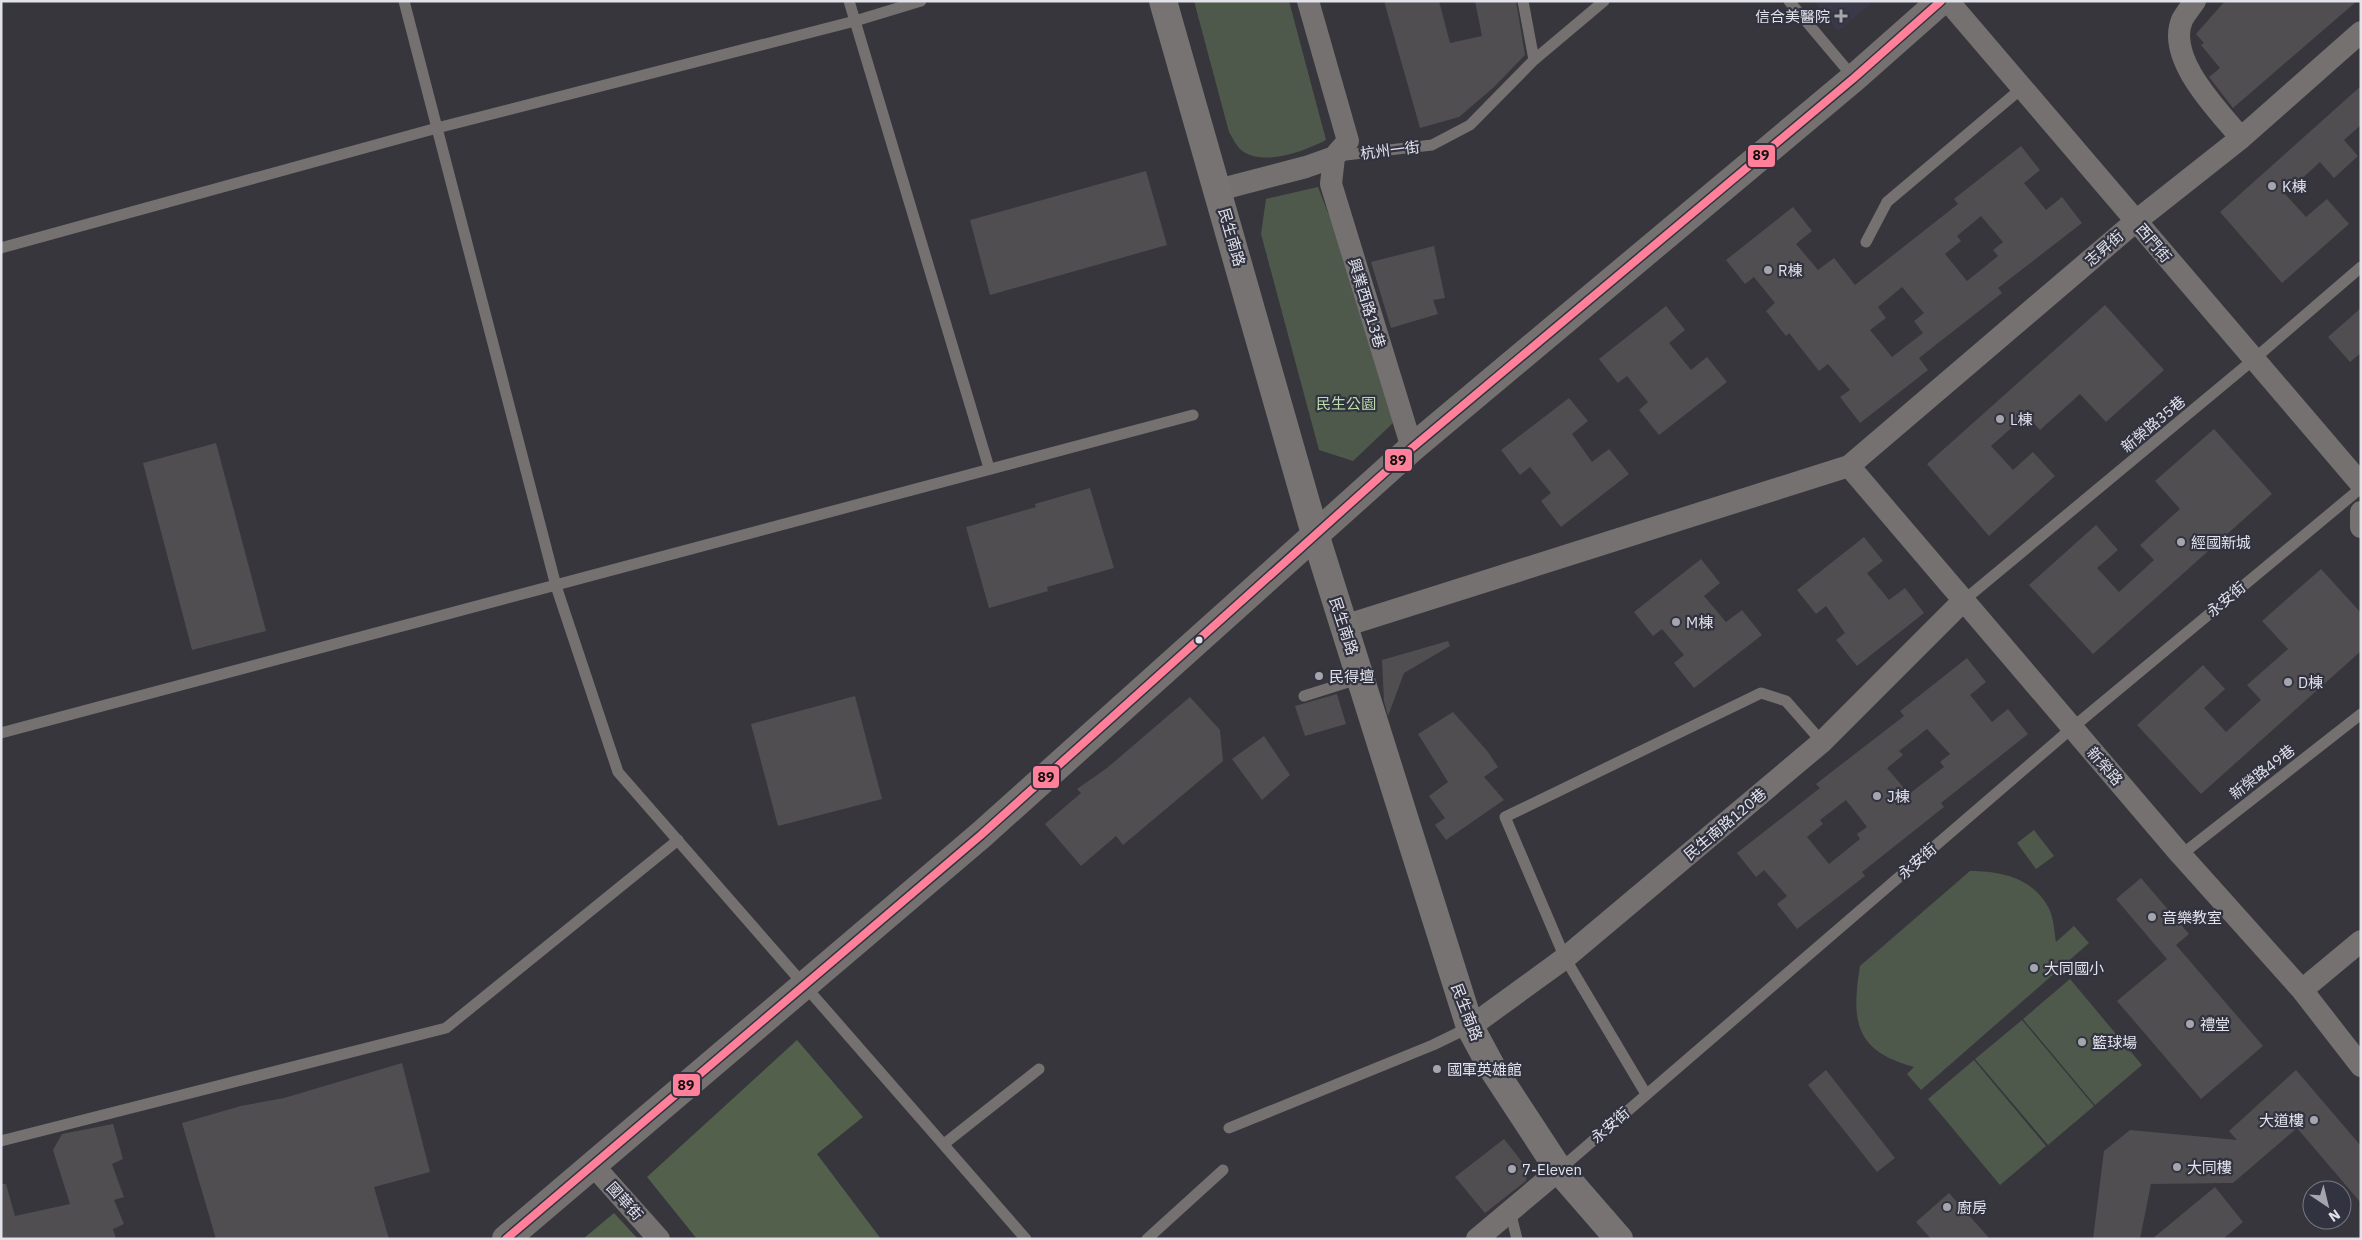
<svg xmlns="http://www.w3.org/2000/svg" width="2362" height="1240" font-family="'IBM Plex Sans','Noto Sans TC',sans-serif">
	<style>
		.medical { fill: #3b3949 }
		.green { fill: #4f594b }
		.forest { fill: #53614c }
		.building { fill: #514e51; fill-rule: evenodd }
		.lines { fill: none; stroke-linecap: round; stroke-linejoin: round }
		.service { stroke: #767171; stroke-width: 11 }
		.minor { stroke: #767171; stroke-width: 22 }
		.tertiary { stroke: #767171; stroke-width: 28 }
		.secondary { stroke: #777373; stroke-width: 28 }
		.bus-1-casing { stroke: #323340; stroke-width: 11 }
		.bus-1 { stroke: #ff8098; stroke-width: 8 }
		.poi-dot { fill: #a5a6ad; stroke: #323340; stroke-width: 2 }
		.bus-dot { fill: #e1e2ea; stroke: #323340; stroke-width: 2 }
		.labels { text-anchor: middle; dominant-baseline: central; stroke-width: 4.5; stroke-linejoin: round; paint-order: stroke }
		.poi-label { font-size: 15px; fill: #e1e2ea; stroke: #323340; text-anchor: start }
		.street-label { font-size: 15px; fill: #e1e2ea; stroke: #323340 }
		.park-label { font-size: 15px; fill: #bcddab; stroke: #323340 }
		.line-badge { stroke: #323340; stroke-width: 2 }
		.pale-badge-label { font-size: 14px; text-anchor: middle; font-weight: bold; fill: #111 }
	</style>
	<rect width="100%" height="100%" fill="#36363c"/>
	<path class="medical" d="M1813 1H1874L1838 31Z"/>
	<path class="green" d="M1194 1H1289L1326 140C1305 151 1261 168 1240 149 1236 145 1232 137 1229 132Z
		M1318 187 1330 218 1393 423 1353 461 1319 450 1261 234 1266 199Z
		M2034 830 2054 856 2036 869 2017 843Z
		M1970 871C1999 871 2031 877 2047 905 2054 916 2054 930 2056 942L2074 926 2089 943 1921 1090 1907 1074 1914 1067C1855 1051 1851 1022 1860 966Z
		M2070 979 2142 1065 2095 1105 2023 1019Z
		M2022 1020 2094 1106 2048 1145 1975 1059Z
		M1974 1060 2046 1146 2000 1185 1928 1099Z"/>
	<path class="forest" d="M797 1040 863 1117 817 1154 881 1239H697L647 1177Z
		M614 1213 638 1239H583Z"/>
	<path class="building" d="M1384 1H1439L1450 43 1482 36 1475 1H1516L1525 55 1494 87 1459 117 1420 128Z
		M2225 1H2357L2233 108 2209 77 2220 68 2201 45 2204 43 2196 34Z
		M2361 86V125L2344 140 2358 156 2334 178 2320 162 2285 194 2306 217 2327 199 2349 224 2282 283 2220 212Z
		M2021 146 2040 170 2024 183 2046 210 2062 197 2082 223 1998 288 2002 293 1919 358 1928 370 1860 423 1840 397 1850 390 1828 364 1819 371 1789 333 1786 336 1766 311 1775 303 1754 277 1745 284 1726 260 1793 207 1812 231 1796 244 1818 270 1834 258 1855 285 1958 204 1954 199ZM1981 216 2003 242 1993 250 1998 256 1967 281 1945 254 1961 241 1957 236ZM1902 287 1924 313 1914 321 1923 333 1892 357 1870 330 1886 318 1878 307Z
		M1146 171 1167 245 990 295 970 220Z
		M1434 246 1445 298 1433 300 1438 314 1391 328 1371 262Z
		M2105 305 2164 370 2106 422 2080 394 2040 430 2026 415 1991 446 2013 470 2033 452 2055 476 1989 536 1927 464Z
		M1666 306 1685 330 1669 343 1691 370 1707 357 1727 382 1659 435 1639 410 1648 402 1627 376 1618 383 1599 359Z
		M2361 308V353L2350 362 2328 337Z
		M1569 398 1588 421 1572 434 1592 462 1609 449 1629 474 1561 527 1541 501 1551 493 1530 467 1520 475 1501 450Z
		M2214 429 2272 494 2093 654 2029 585 2096 525 2118 550 2097 568 2119 592 2154 560 2140 545 2180 509 2155 481Z
		M216 443 266 631 192 650 143 463Z
		M1090 488 1114 568 1047 587 1048 591 989 608 966 527 1036 507 1035 504Z
		M1864 537 1883 561 1867 573 1889 600 1905 588 1924 613 1857 666 1836 640 1845 633 1826 606 1816 614 1797 590Z
		M1701 559 1720 583 1704 596 1726 622 1742 610 1762 635 1694 688 1674 663 1684 655 1662 629 1653 636 1634 612Z
		M2321 569 2361 613V651L2201 794 2137 725 2203 665 2225 689 2204 708 2226 732 2261 700 2247 685 2288 649 2262 621Z
		M1448 641 1450 646 1404 673 1388 716 1384 701 1382 660Z
		M1967 658 1986 682 1970 695 1992 722 2008 709 2028 734 1941 803 1944 807 1862 872 1865 876 1797 929 1777 904 1787 896 1764 870 1756 877 1737 853 1820 788 1816 784 1904 716 1900 711ZM1927 729 1950 754 1940 762 1944 767 1909 794 1887 768 1903 755 1899 751ZM1846 800 1867 827 1857 834 1860 839 1829 864 1807 837 1823 824 1820 820Z
		M1337 694 1346 724 1305 736 1295 706Z
		M855 696 882 799 778 826 751 724Z
		M1190 697 1220 730 1223 761 1123 845 1116 836 1081 866 1045 824 1081 793 1077 789 1107 768Z
		M1453 712 1488 752 1498 767 1484 777 1504 800 1446 840 1435 825 1445 818 1429 796 1448 782 1418 734Z
		M1264 736 1290 775 1262 800 1232 759Z
		M2141 878 2189 934 2176 945 2263 1046 2201 1099 2117 1001 2167 959 2116 899Z
		M402 1063 430 1172 374 1187 389 1239H216L182 1123 241 1106 284 1098Z
		M1826 1070 1895 1158 1877 1172 1808 1085Z
		M2296 1070 2361 1146V1203L2297 1128 2233 1183 2151 1184 2140 1239H2093L2104 1151 2130 1130 2237 1140 2229 1131Z
		M113 1124 123 1159 112 1164 124 1197 114 1200 124 1224 113 1229 116 1239H1V1184H6L15 1216 70 1204 53 1150 62 1134Z
		M1504 1139 1527 1168 1526 1181 1485 1213 1455 1177Z
		M2215 1187 2243 1222 2223 1239H2152Z
		M1949 1193 1990 1239H1931L1916 1222Z"/>
	<g class="lines">
		<path class="service" d="M404 1 556 586 618 772 1026 1239
			M849 1 989 468
			M1523 1 1534 60
			M1789 1 1854 78
			M1337 156 1432 145 1470 125 1534 60 1604 1
			M1866 242 1887 202 2022 88
			M1 248 437 128 855 21 921 1
			M1963 601 2253 360 2361 267
			M1304 696 1361 678
			M1 733 1193 415
			M2181 855 2361 714
			M1646 1094 1565 958 1505 817 1761 693 1786 701 1822 742
			M1229 1128 1433 1045 1470 1027
			M1 1141 446 1028 678 840
			M944 1144 1039 1069
			M1559 1170 2072 728 2361 488
			M1510 1211 1517 1239
			M1147 1239 1223 1170"/>
		<path class="minor" d="M1948 1 2361 484
			M2195 1C2191 7 2185 14 2182 20 2166 59 2218 110 2241 138
			M1334 157 1331 184 1412 448
			M1218 190 1306 167 1334 157 1348 141 1308 1
			M1849 466 2181 855 2302 990 2361 1066
			M2361 512V527
			M1344 626 1849 466 2136 221 2241 138 2361 32
			M2302 990 2361 941
			M1470 1027 1565 958 1822 742 1963 601
			M592 1164 659 1239
			M1477 1239 1559 1170"/>
		<path class="tertiary" d="M506 1239 981 835 1412 448 1854 78 1941 1"/>
		<path class="secondary" d="M1163 1 1315 534 1470 1027 1491 1066 1559 1170 1619 1239"/>
		<g class="bus-1-casing">
			<path id="bus-1" d="M506 1239 981 835 1412 448 1854 78 1941 1"/>
		</g>
		<use href="#bus-1" class="bus-1"/>
	</g>
	<g class="poi-dot">
		<path d="M1838.5 8.5h5v5h5v5h-5v5h-5v-5h-5v-5h5z"/>
		<circle cx="2272" cy="186" r="5"/>
		<circle cx="1768" cy="270" r="5"/>
		<circle cx="2000" cy="419" r="5"/>
		<circle cx="2181" cy="542" r="5"/>
		<circle cx="1676" cy="622" r="5"/>
		<circle cx="1319" cy="676" r="5"/>
		<circle cx="2288" cy="682" r="5"/>
		<circle cx="1877" cy="796" r="5"/>
		<circle cx="2152" cy="917" r="5"/>
		<circle cx="2034" cy="968" r="5"/>
		<circle cx="2190" cy="1024" r="5"/>
		<circle cx="2082" cy="1042" r="5"/>
		<circle cx="1437" cy="1069" r="5"/>
		<circle cx="2314" cy="1120" r="5"/>
		<circle cx="2177" cy="1167" r="5"/>
		<circle cx="1512" cy="1169" r="5"/>
		<circle cx="1947" cy="1207" r="5"/>
	</g>
	<circle class="bus-dot" cx="1199" cy="640" r="4.5"/>
	<g class="labels">
		<g class="poi-label">
			<text x="1830" y="16" text-anchor="end">信合美醫院</text>
			<text x="2282" y="186">K棟</text>
			<text x="1778" y="270">R棟</text>
			<text x="2010" y="419">L棟</text>
			<text x="2191" y="542">經國新城</text>
			<text x="1686" y="622">M棟</text>
			<text x="1329" y="676">民得壇</text>
			<text x="2298" y="682">D棟</text>
			<text x="1887" y="796">J棟</text>
			<text x="2162" y="917">音樂教室</text>
			<text x="2044" y="968">大同國小</text>
			<text x="2200" y="1024">禮堂</text>
			<text x="2092" y="1042">籃球場</text>
			<text x="1447" y="1069">國軍英雄館</text>
			<text x="2304" y="1120" text-anchor="end">大道樓</text>
			<text x="2187" y="1167">大同樓</text>
			<text x="1522" y="1169">7-Eleven</text>
			<text x="1957" y="1207">廚房</text>
		</g>
		<g class="street-label">
			<text transform="translate(1390 150) rotate(-7)">杭州一街</text>
			<text transform="translate(1232 237) rotate(74)">民生南路</text>
			<text transform="translate(2154 243) rotate(50)">西門街</text>
			<text transform="translate(2104 248) rotate(-41)">志昇街</text>
			<text transform="translate(1367 303) rotate(73)">興業西路13巷</text>
			<text transform="translate(2153 424) rotate(-40)">新榮路35巷</text>
			<text transform="translate(2226 599) rotate(-40)">永安街</text>
			<text transform="translate(1344 626) rotate(72)">民生南路</text>
			<text transform="translate(2105 766) rotate(49)">新榮路</text>
			<text transform="translate(2262 772) rotate(-38)">新榮路49巷</text>
			<text transform="translate(1725 824) rotate(-40)">民生南路120巷</text>
			<text transform="translate(1917 861) rotate(-41)">永安街</text>
			<text transform="translate(1467 1012) rotate(69)">民生南路</text>
			<text transform="translate(1610 1125) rotate(-41)">永安街</text>
			<text transform="translate(625 1201) rotate(48)">國華街</text>
		</g>
		<g class="park-label">
			<text x="1346" y="403">民生公園</text>
		</g>
	</g>
	<g class="line-badge">
		<rect x="1747" y="144" width="29" height="24" rx="5" fill="#ff8098"/>
		<rect x="1384" y="448" width="29" height="24" rx="5" fill="#ff8098"/>
		<rect x="1032" y="765" width="28" height="24" rx="5" fill="#ff8098"/>
		<rect x="672" y="1073" width="29" height="24" rx="5" fill="#ff8098"/>
	</g>
	<g class="pale-badge-label">
		<text x="1761" y="160">89</text>
		<text x="1398" y="465">89</text>
		<text x="1046" y="782">89</text>
		<text x="686" y="1090">89</text>
	</g>
	<rect width="2362" height="1240" fill="none" stroke="#e1e2ea" stroke-width="5"/>
	<g transform="translate(2327 1205) rotate(145)"><circle r="24" fill="#323340" stroke="#787984"/>
	<path d="M0-4L9 19L0 12L-9 19Z" fill="#a5a6ad"/>
	<text y="-8" font-size="14" font-weight="bold" text-anchor="middle" fill="#e1e2ea">N</text>
	</g>
</svg>
